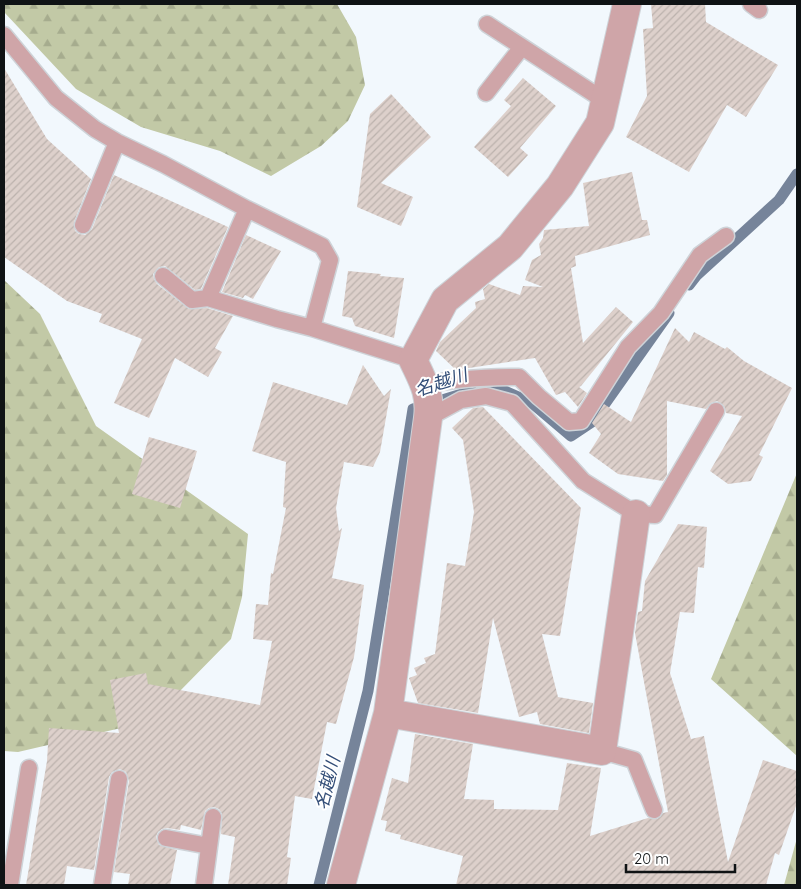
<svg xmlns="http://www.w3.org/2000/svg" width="801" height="889" font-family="Quicksand,'Noto Sans JP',sans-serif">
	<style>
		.forest { fill: url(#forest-firs) }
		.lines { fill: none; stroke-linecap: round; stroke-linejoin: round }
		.stream { stroke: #76849a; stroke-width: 11 }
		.building { fill: url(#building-hatch) }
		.service-casing { stroke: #ced3d8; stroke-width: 19 }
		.minor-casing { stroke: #ced3d8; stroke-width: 30 }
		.service { stroke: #cfa5a8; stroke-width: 16 }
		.minor { stroke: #cfa5a8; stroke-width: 28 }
		.labels { text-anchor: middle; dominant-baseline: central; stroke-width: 4; stroke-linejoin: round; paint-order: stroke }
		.water-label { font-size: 18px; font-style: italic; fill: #334e78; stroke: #fff }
	</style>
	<defs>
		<pattern id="forest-firs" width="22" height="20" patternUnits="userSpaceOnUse" patternTransform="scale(1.25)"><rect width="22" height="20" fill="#c2c9a6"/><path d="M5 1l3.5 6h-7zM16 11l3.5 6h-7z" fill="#a6ac8e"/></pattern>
		<pattern id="building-hatch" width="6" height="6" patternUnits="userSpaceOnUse" patternTransform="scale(1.25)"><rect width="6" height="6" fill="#ddd0cb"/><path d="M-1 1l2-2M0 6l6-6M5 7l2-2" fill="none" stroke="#bcb2ad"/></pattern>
	</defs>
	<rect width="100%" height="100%" fill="#f2f8fd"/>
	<path class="forest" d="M4 4H337L356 37 365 85 348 121 321 146 271 176 220 151 141 127 76 89 4 12Z
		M4 280 40 314 96 426 248 534 242 597 231 639 179 692 121 728 18 752 4 751Z
		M797 473V756L711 679Z
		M797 838V885H784Z"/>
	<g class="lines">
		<path class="stream" d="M689 285 696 276 779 200 797 174
			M319 885 368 691 413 409 491 385 532 403 571 436 592 422 669 313"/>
	</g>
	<path class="building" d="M651 4H705L706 22 778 65 746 117 727 105 689 172 626 137 647 96 643 29 653 28Z
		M4 68 47 139 91 179 74 222 75 231 79 234 85 235 92 229 114 175 228 227 201 289 195 290 165 266 159 267 153 274 154 279 157 284 189 309 207 308 233 316 215 348 222 352 208 377 175 358 149 418 114 403 142 339 99 322 102 314 67 301 4 257Z
		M523 78 556 106 520 148 528 155 508 177 474 147 511 106 504 100Z
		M391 94 431 137 381 183 413 197 401 226 357 207 370 114Z
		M632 172 642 220H647L650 235 575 256 576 266 571 268 583 343 616 307 633 322 581 386 579 387 587 393 578 407 565 392 556 395 535 358 456 370 436 351 440 342 476 308 475 302 485 299 483 289 489 284 520 295 523 286 543 287 525 280 532 260 541 255 539 244 543 238 544 230 589 226 583 183Z
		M246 235 281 251 253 299 245 295 243 298 222 292Z
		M348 271 381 274 380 276 404 278 394 338 355 326 352 318 342 316Z
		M675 328 689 342 694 332 725 349 727 347 744 361 792 388 759 455 763 457 751 481 728 484 710 471 742 416 726 413 724 406 717 401 711 403 706 409 667 401V475L663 481 618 474 589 453 601 434 592 423 604 404 631 422Z
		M363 365 384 396 391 389 380 452 373 467 344 462 336 508 339 531 342 528 332 578 364 585 354 657 336 724 327 722 312 799 295 796 287 857 291 858 287 885H228L235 837 221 834 222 814 219 809 214 807 209 808 205 811 201 830 181 825 180 830 167 828 162 829 158 832 156 837 159 845 177 850 170 885H128L130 874 114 872 129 781 126 772 120 769 112 772 109 777 94 870 67 866 64 885H26L47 761 49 728 119 733 110 680 146 673 148 684 260 705 272 641 253 639 256 604 268 605 271 573 273 574 286 508 283 507 286 462 252 451 273 382 347 405Z
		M483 407 581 508 560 636 542 634 558 697 593 703 589 733 540 724 537 712 519 717 493 618 478 713 418 703 409 678 417 675 414 668 426 663 424 658 435 654 447 563 465 566 474 512 463 440 452 428 473 408Z
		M149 437 197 451 180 508 132 494Z
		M678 524 707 527 704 568 698 567 694 613 680 612 670 673 691 739 704 736 728 862 763 760 797 771V803L779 855 775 853 766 885H456L463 856 400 839 401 835 385 831 387 821 381 820 392 778 408 783 415 734 473 744 464 799 494 800V809L558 810 567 763 601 768 590 836 648 818 657 819 663 813 668 812 635 633 638 612 642 611 645 581Z"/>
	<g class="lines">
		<g class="service-casing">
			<path id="service" d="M751 4 759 10
				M487 24 605 101
				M4 35 56 98 95 129 117 142 163 164 247 209 322 246 330 260 312 328
				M486 93 522 47
				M83 225 117 142
				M163 276 192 300 208 298 277 319 312 328 413 360
				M208 298 247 209
				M426 385C457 378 487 377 519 377L539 397 569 422 581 421 628 347 661 313 700 255 726 236
				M428 418 461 400 486 396 512 403 583 481 636 514 655 515 716 411
				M602 751 634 760 654 810
				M166 838 209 846
				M10 885 29 768
				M102 885 119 779
				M204 885 213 817"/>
		</g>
		<g class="minor-casing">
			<path id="minor" d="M388 713 602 751 636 514
				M341 885 388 713 428 418C431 394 423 381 413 360L445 300 510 247 560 186 600 123 627 4"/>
		</g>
		<use href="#service" class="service"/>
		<use href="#minor" class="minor"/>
	</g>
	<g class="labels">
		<g class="water-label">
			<text transform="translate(441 382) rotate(-18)">名越川</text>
			<text transform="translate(327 783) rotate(-76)">名越川</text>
		</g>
	</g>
	<rect width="801" height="889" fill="none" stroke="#0f1315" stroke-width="10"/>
	<path d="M626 864v8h109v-8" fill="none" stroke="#0f1315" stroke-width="2.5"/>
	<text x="634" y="864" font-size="15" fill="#0f1315" stroke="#ffffff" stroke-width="4" paint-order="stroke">20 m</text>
</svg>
